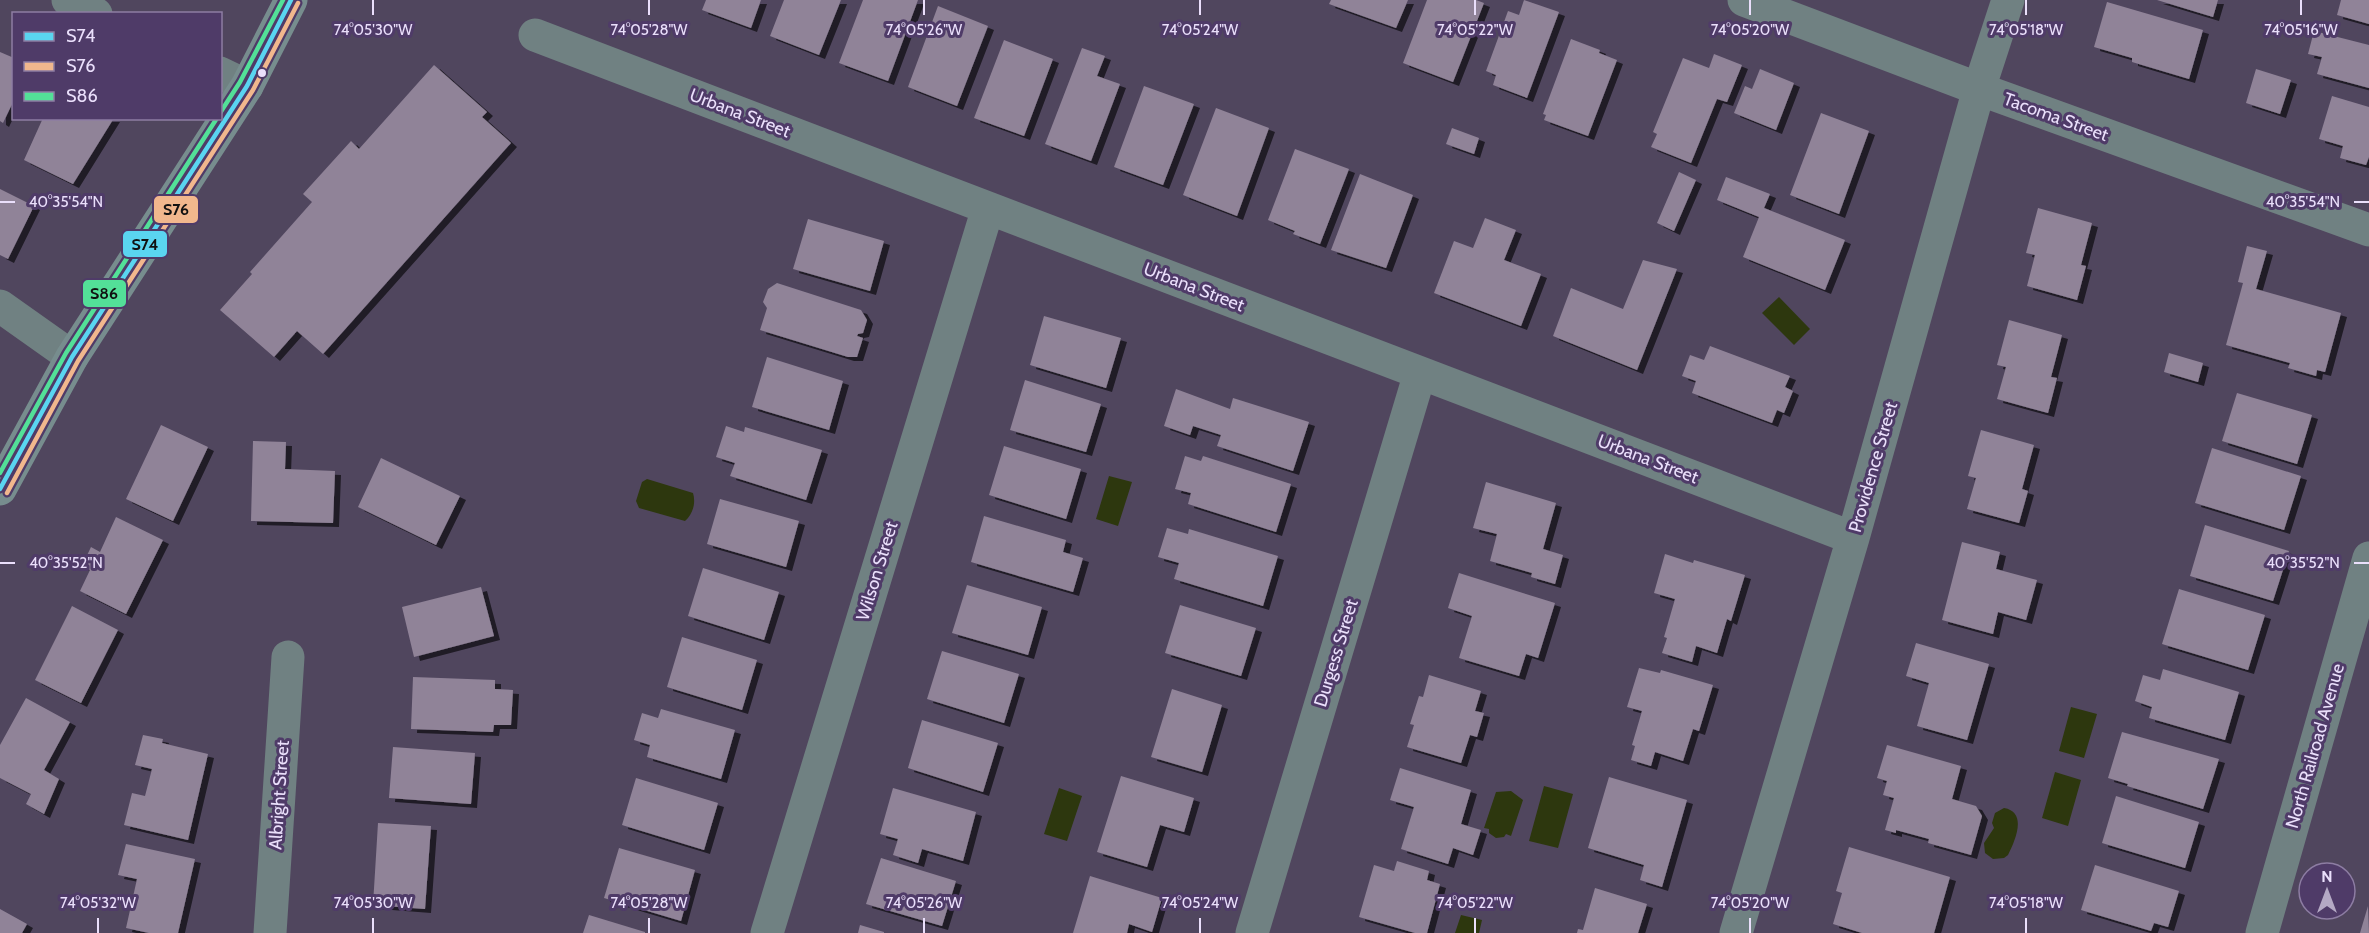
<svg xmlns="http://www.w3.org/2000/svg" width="2369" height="933" font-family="Cabin,sans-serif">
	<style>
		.water { fill: #2d370e }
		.building { fill: #908398; filter: url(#shadow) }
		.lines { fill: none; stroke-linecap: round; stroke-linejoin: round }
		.minor { stroke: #708182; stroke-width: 33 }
		.secondary { stroke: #778d8e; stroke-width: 33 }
		.bus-1-casing { stroke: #4f3b68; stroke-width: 9 }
		.bus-2-casing { stroke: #4f3b68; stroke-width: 9 }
		.bus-3-casing { stroke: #4f3b68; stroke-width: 9 }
		.bus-1 { stroke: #5ad5f0; stroke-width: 4.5 }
		.bus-2 { stroke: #f1b78d; stroke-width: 4.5 }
		.bus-3 { stroke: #53e098; stroke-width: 4.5 }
		.ticks { fill: none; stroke: #eadffb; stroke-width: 2 }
		.bus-dot { fill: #eadffb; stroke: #4f3b68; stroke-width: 2 }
		.labels { text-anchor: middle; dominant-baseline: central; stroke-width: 6; stroke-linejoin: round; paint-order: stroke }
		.street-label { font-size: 18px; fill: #eadffb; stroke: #4f3b68 }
		.ticks-label { font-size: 15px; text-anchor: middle; fill: #eadffb; stroke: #4f3b68; stroke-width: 6; stroke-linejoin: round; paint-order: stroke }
		.line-badge { stroke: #4f3b68; stroke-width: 2 }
		.pale-badge-label { font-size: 16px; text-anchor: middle; font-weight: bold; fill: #111 }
	</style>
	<defs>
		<filter id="shadow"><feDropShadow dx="6" dy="4" stdDeviation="0" flood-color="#0009"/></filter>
	</defs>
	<rect width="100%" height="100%" fill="#50465e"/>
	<path class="water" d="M1779 297 1810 329 1794 345 1762 313Z
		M1109 476 1132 482 1118 526 1096 519Z
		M647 479 693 493C696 503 693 514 685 521L639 508 636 501 642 482Z
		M2071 707 2097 714 2084 758 2059 751Z
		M2055 772 2081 780 2068 826 2042 818Z
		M1544 786 1573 794 1558 848 1529 841Z
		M1059 788 1082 796 1067 841 1044 834Z
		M1511 791 1523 800 1511 836 1506 834 1504 837 1496 838 1489 833V829L1484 828 1496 792Z
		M2004 808C2028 812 2015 841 2008 855L2004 858 1993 859 1985 853 1984 843 1994 828 1992 823 1995 813Z
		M1461 915 1482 920 1479 933H1455Z"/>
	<path class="building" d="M706 0H761L751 28 702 10Z
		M784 0H841L819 55 770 36Z
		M863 0H918L888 81 839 63Z
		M1331 0H1408L1396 28 1329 4Z
		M1427 0H1476L1484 3 1453 82 1403 63Z
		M1524 0 1559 12 1527 98 1493 85 1496 75 1486 71 1508 11 1519 15Z
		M2157 0H2218L2213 17Z
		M2341 0H2369V24L2337 15Z
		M2107 2 2203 30 2189 79 2132 62V58L2094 47Z
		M938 6 988 26 957 106 908 87Z
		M2314 31 2369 45V88L2317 74 2322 57 2308 54Z
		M1571 39 1600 50 1599 53 1617 60 1588 136 1544 120 1546 115 1543 114Z
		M1004 40 1053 59 1024 136 974 118Z
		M1082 48 1105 56 1097 76 1120 84 1091 161 1045 144Z
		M0 52 14 58V100L3 123 0 121Z
		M1714 54 1742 65 1727 102 1717 99 1691 163 1651 147 1657 134 1653 132 1683 58 1709 68Z
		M434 65 487 112 482 117 511 143 323 354 297 331 274 357 220 310 252 274 250 272 312 202 303 194 351 141 359 149Z
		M1760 69 1794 83 1776 130 1734 113 1745 86 1752 89Z
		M2256 69 2291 80 2280 114 2246 103Z
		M1144 86 1194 104 1163 185 1114 167Z
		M2332 96 2369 107V157L2366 165 2340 158 2343 146 2319 139Z
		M1216 108 1269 128 1237 216 1183 195Z
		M1821 113 1869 131 1839 214 1790 195Z
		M43 118H114L73 184 24 160Z
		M1452 128 1479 138 1474 154 1446 144Z
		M1295 149 1349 169 1320 244 1293 234 1295 231 1268 220Z
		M1679 172 1696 180 1674 231 1657 223Z
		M1360 174 1413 195 1386 268 1331 250Z
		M1726 177 1770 194 1764 208 1845 240 1825 290 1743 257 1759 217 1717 200Z
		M0 189 34 206 8 259 0 255Z
		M2038 208 2092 223 2081 265 2086 266 2077 300 2027 286 2035 255 2026 253Z
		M1485 218 1516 230 1504 260 1541 274 1521 326 1434 293 1454 241 1473 248Z
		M808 219 884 241 870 291 793 269Z
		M2247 246 2267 251 2256 289 2341 313 2325 372 2317 370 2316 376 2288 368 2290 363 2226 345 2243 283 2238 282Z
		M1643 260 1677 269 1637 370 1553 336 1571 288 1623 309Z
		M777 283 861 310 867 320 863 333 858 334 857 336 863 338 857 357H848L760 330 767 308 763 302 768 289Z
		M1044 316 1121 338 1106 388 1030 365Z
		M2009 320 2062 335 2051 377 2057 378 2048 413 1997 399 2006 367 1997 365Z
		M1710 346 1790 376 1785 387 1793 391 1784 413 1777 410 1772 423 1692 393 1696 381 1682 376 1690 355 1704 360Z
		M2169 353 2203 363 2198 382 2164 372Z
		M767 357 843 381 829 430 752 407Z
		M1025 380 1101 404 1086 452 1010 430Z
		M1176 389 1230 409 1233 398 1309 422 1293 471 1217 446 1221 435 1193 426 1190 435 1164 426Z
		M2237 393 2312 415 2297 464 2222 441Z
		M161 425 208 447 173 521 126 499Z
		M726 426 744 432 745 427 822 450 806 500 730 476 735 463 716 457Z
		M1981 430 2034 445 2022 489 2028 491 2019 523 1967 509 1976 478 1968 476Z
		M253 441 286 442 285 469 335 471 333 523 251 521Z
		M1004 446 1081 469 1066 519 989 495Z
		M2212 448 2301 476 2284 530 2195 503Z
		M1185 456 1201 461 1203 456 1291 484 1276 532 1188 504 1191 493 1175 489Z
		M381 458 460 496 436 545 358 507Z
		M1486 482 1556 503 1543 549 1563 555 1555 584 1531 577 1532 573 1490 561 1497 534 1473 528Z
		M720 499 799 521 786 567 707 544Z
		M984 516 1066 540 1063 552 1083 558 1073 592 971 562Z
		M116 517 163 540 126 614 80 591 90 570 82 566 91 547 100 552Z
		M2205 525 2289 551 2273 601 2190 576Z
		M1167 528 1188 534 1189 529 1278 556 1263 606 1174 579 1179 563 1158 557Z
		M1962 542 2000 552 1996 569 2037 580 2026 620 1998 612 1993 634 1942 620Z
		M1665 554 1693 563 1694 560 1745 575 1731 621 1727 619 1717 653 1696 646 1692 662 1662 653 1667 638 1664 637 1675 599 1654 593Z
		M703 568 779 592 764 640 688 616Z
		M1459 573 1555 603 1538 658 1526 654 1519 676 1459 658 1472 616 1448 608Z
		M967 585 1042 607 1028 655 952 633Z
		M481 587 494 636 414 657 402 607Z
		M2179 589 2265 615 2248 670 2162 644Z
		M1180 605 1256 628 1241 676 1165 653Z
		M72 606 118 630 81 703 35 680Z
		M682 637 757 660 742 710 667 687Z
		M1916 643 1989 664 1967 740 1917 726 1929 683 1906 676Z
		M942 651 1019 674 1004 723 927 699Z
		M1639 668 1660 673 1661 670 1713 685 1699 731 1693 729 1683 761 1655 752 1651 766 1631 760 1635 746 1632 745 1642 711 1627 707Z
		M2163 669 2239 692 2225 740 2149 718 2152 707 2135 701 2143 675 2160 680Z
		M1429 675 1481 691 1475 711 1484 713 1477 737 1470 735 1461 763 1407 747 1414 725 1410 724 1419 696 1423 697Z
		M413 677 495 680V689L513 690 511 725H494L493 732 411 729Z
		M1172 689 1222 705 1202 772 1151 757Z
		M26 698 70 722 44 770 59 779 44 814 26 804 31 794 0 778V745Z
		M661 709 735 730 721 779 647 757 650 745 634 740 642 713 658 718Z
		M922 720 998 743 983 792 908 768Z
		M2122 732 2219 759 2203 809 2127 786 2128 784 2108 778Z
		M143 735 163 739 162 743 208 754 188 840 124 825 132 793 145 796 152 769 135 765Z
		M1887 745 1961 766 1952 799 1976 806 1982 816 1971 855 1928 843 1929 839 1896 830V833L1885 830 1894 798 1883 795 1887 781 1877 778Z
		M393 747 475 753 471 804 389 798Z
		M1400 768 1471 790 1461 824 1481 830 1473 855 1453 848 1448 864 1401 849 1414 807 1390 800Z
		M1121 776 1194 798 1184 832 1160 825 1147 867 1097 852Z
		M1609 777 1687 800 1662 887 1640 880 1644 865 1588 848Z
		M636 778 718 803 704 850 622 825Z
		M893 788 976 812 963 861 922 849 918 863 893 855 898 839 880 834Z
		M2116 796 2199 822 2185 868 2102 843Z
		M378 823 431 826 425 909 373 905Z
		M126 844 195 859 178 933H149L126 928 137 879 118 875Z
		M1849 847 1950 877 1934 933H1862L1833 924 1842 893 1836 891Z
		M619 848 695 870 681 921 604 898Z
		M881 858 956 881 942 926 866 904Z
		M1397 861 1429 871 1427 880 1440 884 1427 933H1415L1359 917 1374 865 1394 871Z
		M2095 865 2179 891 2168 927 2154 923 2151 931 2081 910Z
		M1090 876 1162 898 1152 932 1129 924 1127 933H1073Z
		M1595 888 1647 904 1638 933H1577L1578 929 1583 930Z
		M2368 906 2369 933H2360Z
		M0 909 27 924 22 933H0Z
		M589 915 645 932V933H583Z
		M860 925 884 932V933H858Z"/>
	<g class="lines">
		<path class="minor" d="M68 0 96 14
			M1744 0 1979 89 2369 230
			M535 35 1853 538
			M220 73 247 86
			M0 306 72 357
			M270 933 288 657
			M767 933 988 208
			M1252 933 1420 373
			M1736 933 1853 538 1979 89 2008 0
			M2262 933 2369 558"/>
		<path class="secondary" d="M0 489 72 357 247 86 291 0"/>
		<g class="bus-1-casing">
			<path id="bus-1" d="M0 489 72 357 247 86 291 0"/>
		</g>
		<g class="bus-2-casing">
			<path id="bus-2" d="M7 493 78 361 253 90 298 3"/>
		</g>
		<g class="bus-3-casing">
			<path id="bus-3" d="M220 113 240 82 283 0
				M0 473 66 353 217 118"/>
		</g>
		<use href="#bus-1" class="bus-1"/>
		<use href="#bus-2" class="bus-2"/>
		<use href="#bus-3" class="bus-3"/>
	</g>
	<path class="ticks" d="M373 0V15M649 0V15M924 0V15M1200 0V15M1475 0V15M1750 0V15M2026 0V15M2301 0V15M0 202H15M2354 202H2369M0 563H15M2354 563H2369M98 918V933M373 918V933M649 918V933M924 918V933M1200 918V933M1475 918V933M1750 918V933M2026 918V933"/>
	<circle class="bus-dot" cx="262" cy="73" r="5"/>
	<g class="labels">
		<g class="street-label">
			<text transform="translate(740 113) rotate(21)">Urbana Street</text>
			<text transform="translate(2056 117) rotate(20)">Tacoma Street</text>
			<text transform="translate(1194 287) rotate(21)">Urbana Street</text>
			<text transform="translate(1648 459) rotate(21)">Urbana Street</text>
			<text transform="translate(1873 467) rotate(-74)">Providence Street</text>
			<text transform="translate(877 571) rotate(-73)">Wilson Street</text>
			<text transform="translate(1336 653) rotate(-73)">Durgess Street</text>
			<text transform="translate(2315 746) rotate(-74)">North Railroad Avenue</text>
			<text transform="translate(279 795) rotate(-86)">Albright Street</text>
		</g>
	</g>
	<g class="ticks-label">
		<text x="373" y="35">74°05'30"W</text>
		<text x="649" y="35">74°05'28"W</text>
		<text x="924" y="35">74°05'26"W</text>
		<text x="1200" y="35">74°05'24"W</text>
		<text x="1475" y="35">74°05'22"W</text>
		<text x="1750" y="35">74°05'20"W</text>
		<text x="2026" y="35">74°05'18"W</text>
		<text x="2301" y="35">74°05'16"W</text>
		<text x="66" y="207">40°35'54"N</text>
		<text x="2303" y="207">40°35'54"N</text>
		<text x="66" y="568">40°35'52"N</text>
		<text x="2303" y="568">40°35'52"N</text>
		<text x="98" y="908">74°05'32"W</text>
		<text x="373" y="908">74°05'30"W</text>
		<text x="649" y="908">74°05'28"W</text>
		<text x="924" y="908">74°05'26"W</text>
		<text x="1200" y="908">74°05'24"W</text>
		<text x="1475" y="908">74°05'22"W</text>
		<text x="1750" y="908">74°05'20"W</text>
		<text x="2026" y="908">74°05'18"W</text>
	</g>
	<g class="line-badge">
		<rect x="153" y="195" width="46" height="29" rx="6" fill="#f1b78d"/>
		<rect x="122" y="230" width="46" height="28" rx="6" fill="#5ad5f0"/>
		<rect x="82" y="279" width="45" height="29" rx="6" fill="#53e098"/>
	</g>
	<g class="pale-badge-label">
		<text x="176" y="215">S76</text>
		<text x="145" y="250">S74</text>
		<text x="104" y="299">S86</text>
	</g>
	<rect x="12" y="12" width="210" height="108" fill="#4f3b68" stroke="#8d7da3" stroke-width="1.5"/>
	<rect x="24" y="32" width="30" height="9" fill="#5ad5f0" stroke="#8d7da3" stroke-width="1.5"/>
	<text x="66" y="42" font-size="18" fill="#eadffb">S74</text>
	<rect x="24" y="62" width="30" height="9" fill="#f1b78d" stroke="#8d7da3" stroke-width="1.5"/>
	<text x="66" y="72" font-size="18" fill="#eadffb">S76</text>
	<rect x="24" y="92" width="30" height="9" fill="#53e098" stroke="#8d7da3" stroke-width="1.5"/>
	<text x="66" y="102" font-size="18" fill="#eadffb">S86</text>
	<g transform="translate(2327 891)"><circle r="28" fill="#4f3b68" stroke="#8d7da3" stroke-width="1.5"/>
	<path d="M0-4.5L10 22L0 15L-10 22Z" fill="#b4a9c4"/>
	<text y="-9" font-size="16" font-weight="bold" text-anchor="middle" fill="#eadffb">N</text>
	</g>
</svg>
